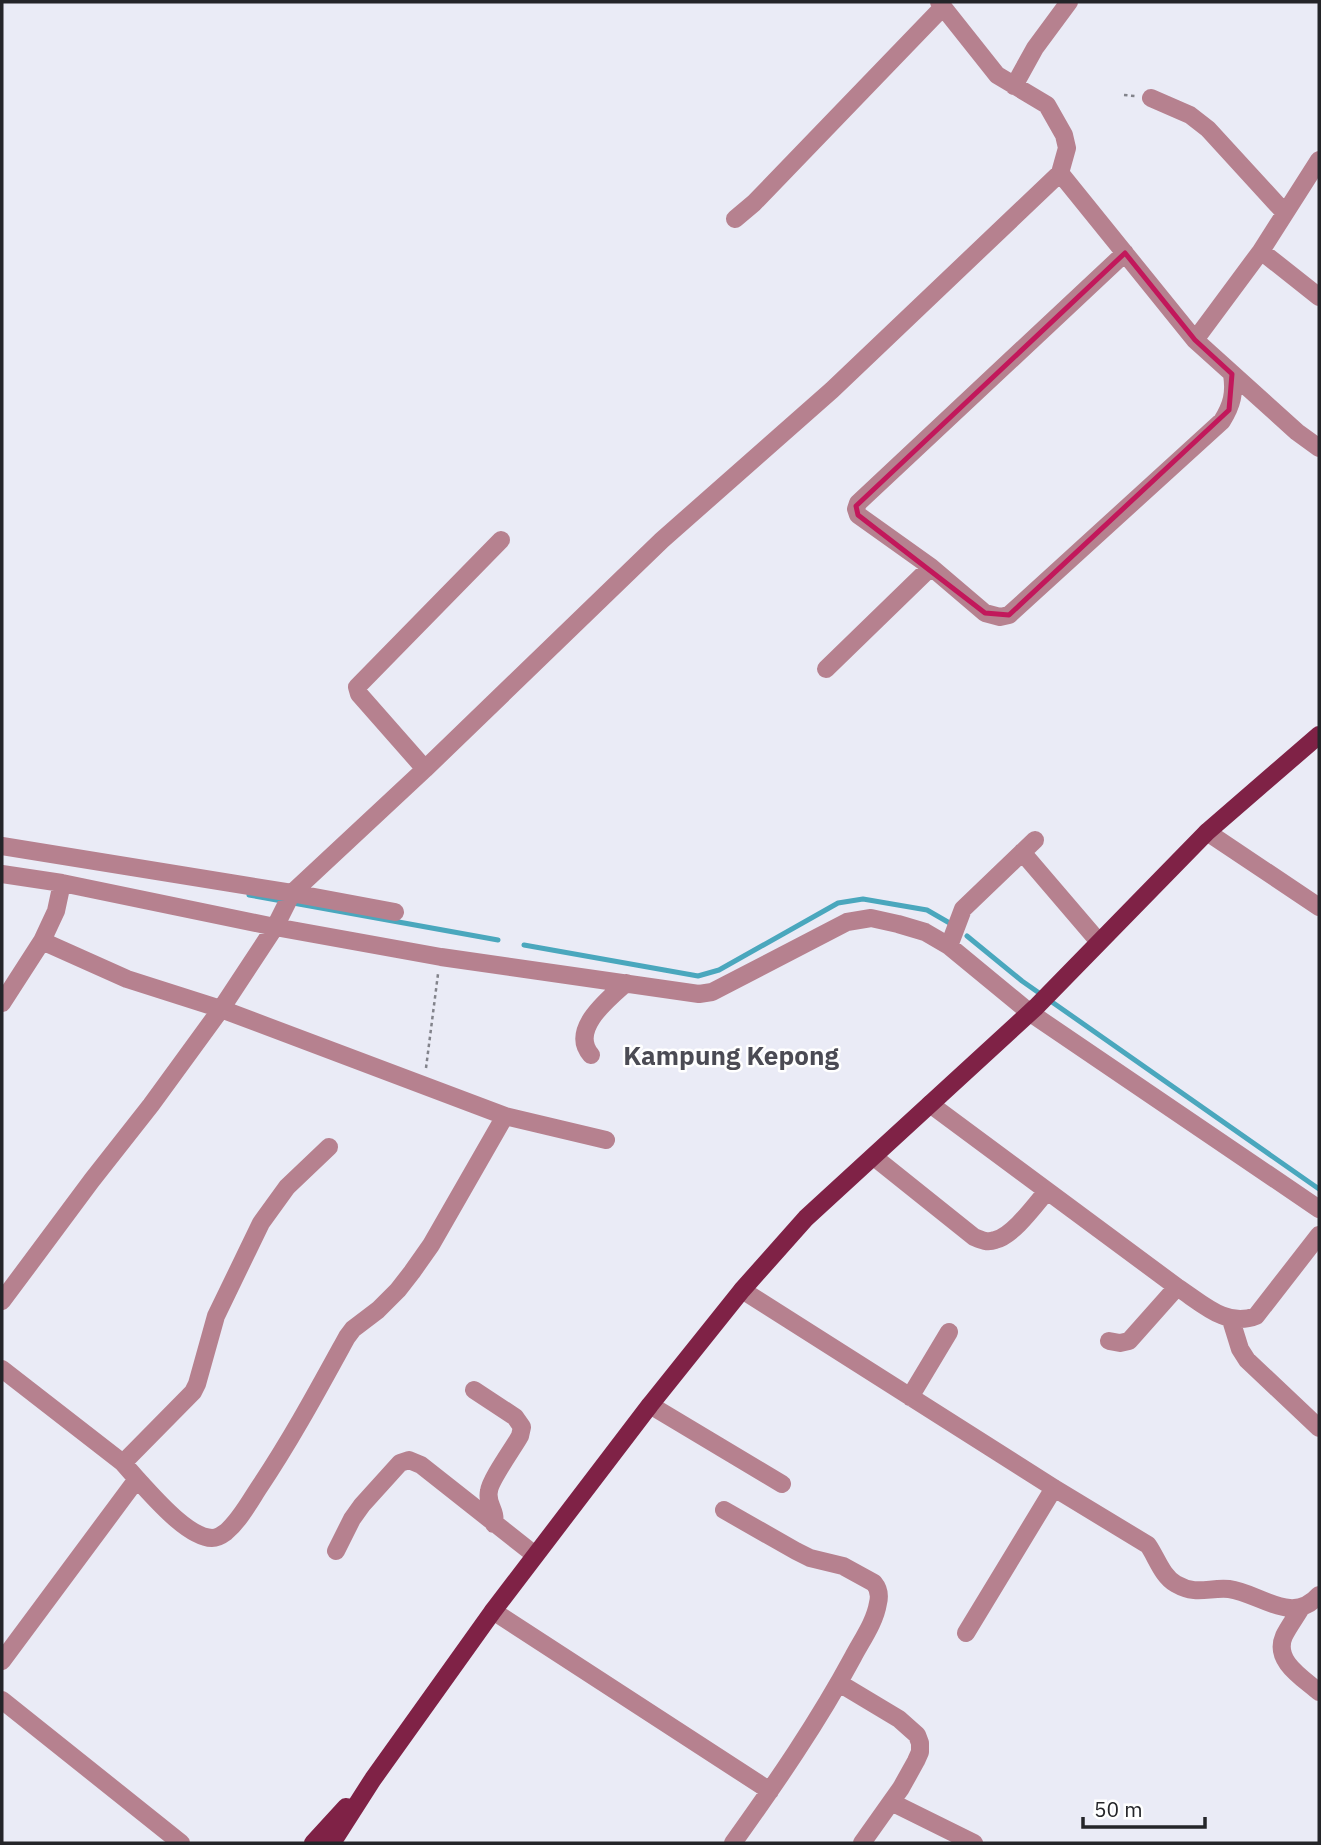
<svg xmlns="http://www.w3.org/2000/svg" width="1321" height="1845" font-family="'IBM Plex Sans',sans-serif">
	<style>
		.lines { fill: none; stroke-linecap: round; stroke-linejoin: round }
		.stream { stroke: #4aa7bd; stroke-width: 5 }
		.path { stroke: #82838b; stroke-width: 2.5; stroke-dasharray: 3.5 3.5; stroke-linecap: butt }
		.minor { stroke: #b6818f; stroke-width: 18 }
		.major { stroke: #7f2246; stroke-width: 18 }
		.marked { fill: none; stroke: #c2185b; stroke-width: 5; stroke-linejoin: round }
		.labels { text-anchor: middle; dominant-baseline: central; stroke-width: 5; stroke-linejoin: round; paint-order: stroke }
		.neighbourhood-label { font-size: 26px; font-weight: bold; fill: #4b4b54; stroke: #fff }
	</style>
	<rect width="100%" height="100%" fill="#eaebf6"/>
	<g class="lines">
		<path class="stream" d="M249 895 498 940
			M967 936 1022 981 1319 1189
			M524 945 698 976 719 970 838 903 863 899 927 910 953 925"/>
		<path class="path" d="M1124 95 1135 96
			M426 1068 438 974"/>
		<path class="minor" d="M1014 86 1035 48 1069 2
			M1151 98 1190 115 1208 129 1285 213
			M1060 173 1195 340 1297 432 1319 448
			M735 219 754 203 943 7
			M1261 251 1319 297
			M1125 253 858 503 856 509 858 515 931 567 985 613 1000 617 1009 615 1222 421C1232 405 1235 393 1232 374
			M1195 340 1261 251 1319 160
			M826 669 931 567
			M425 769 662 540 832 390 1060 173 1067 148 1064 135 1047 105 997 75 939 2
			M1207 832 1319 907
			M2 846 292 893 395 912
			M1022 852 1099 942
			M2 874 62 883 275 927 441 957 699 994 712 992 847 922 871 918 898 924 925 932 949 946 1029 1012 1319 1209
			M42 941 127 979 221 1009 505 1116 431 1245 412 1272 398 1290 378 1310 353 1329 347 1337C319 1388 291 1440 258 1489 249 1503 239 1521 226 1532 222 1535 217 1538 212 1538 187 1537 153 1496 137 1479
			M949 946 963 909 1035 840
			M2 1003 42 941 56 911 62 883
			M591 1055C569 1030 608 999 626 983
			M930 1104 1177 1287C1202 1303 1226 1328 1256 1316L1319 1235
			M505 1116 606 1140
			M874 1157 974 1237C981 1240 987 1243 995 1240 1013 1236 1035 1205 1047 1191
			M742 1290 1054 1488 1148 1545C1157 1558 1162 1576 1176 1584 1197 1596 1209 1587 1229 1589 1260 1593 1292 1626 1319 1595
			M2 1301 92 1180 151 1105 221 1009 275 927 292 893 425 769 359 694 357 687 501 540
			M1231 1320 1240 1349 1247 1360 1319 1428
			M1109 1341 1120 1343 1129 1341 1177 1287
			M2 1369 123 1463 137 1479 2 1661
			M474 1390 515 1417 522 1427 520 1436C514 1447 490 1480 489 1491 486 1504 497 1510 494 1524
			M910 1397 949 1332
			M650 1405 782 1484
			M123 1463 193 1392 197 1384 216 1316 261 1223 287 1187 329 1147
			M724 1510 796 1551 810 1558 843 1566 874 1583C879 1589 880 1595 878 1603 875 1622 862 1640 853 1657 818 1722 776 1783 733 1843
			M336 1551 352 1519 362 1505 400 1463 409 1460 421 1465 535 1555
			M1301 1608C1296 1617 1289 1626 1284 1636 1273 1661 1303 1678 1319 1692
			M493 1611 770 1791
			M966 1633 1054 1488
			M839 1683 899 1719 917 1735 920 1743V1752L916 1761 901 1788 862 1843
			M2 1700 181 1843
			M891 1802 974 1843"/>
		<path class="major" d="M313 1843 346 1807
			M332 1843 373 1779 493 1611 650 1405 742 1290 806 1218 1036 1007 1207 832 1319 735"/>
	</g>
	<path class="marked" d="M1125 253 1195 340 1232 374 1229 410 1009 615 985 613 858 515 856 506Z"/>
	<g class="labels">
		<g class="neighbourhood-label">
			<text x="731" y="1055">Kampung Kepong</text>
		</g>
	</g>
	<rect width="1321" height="1845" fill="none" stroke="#242529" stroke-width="7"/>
	<path d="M1083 1817v10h122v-10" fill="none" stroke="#242529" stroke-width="3.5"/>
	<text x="1094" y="1817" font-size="21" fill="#242529" stroke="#ffffff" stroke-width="5" paint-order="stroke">50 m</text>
</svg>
